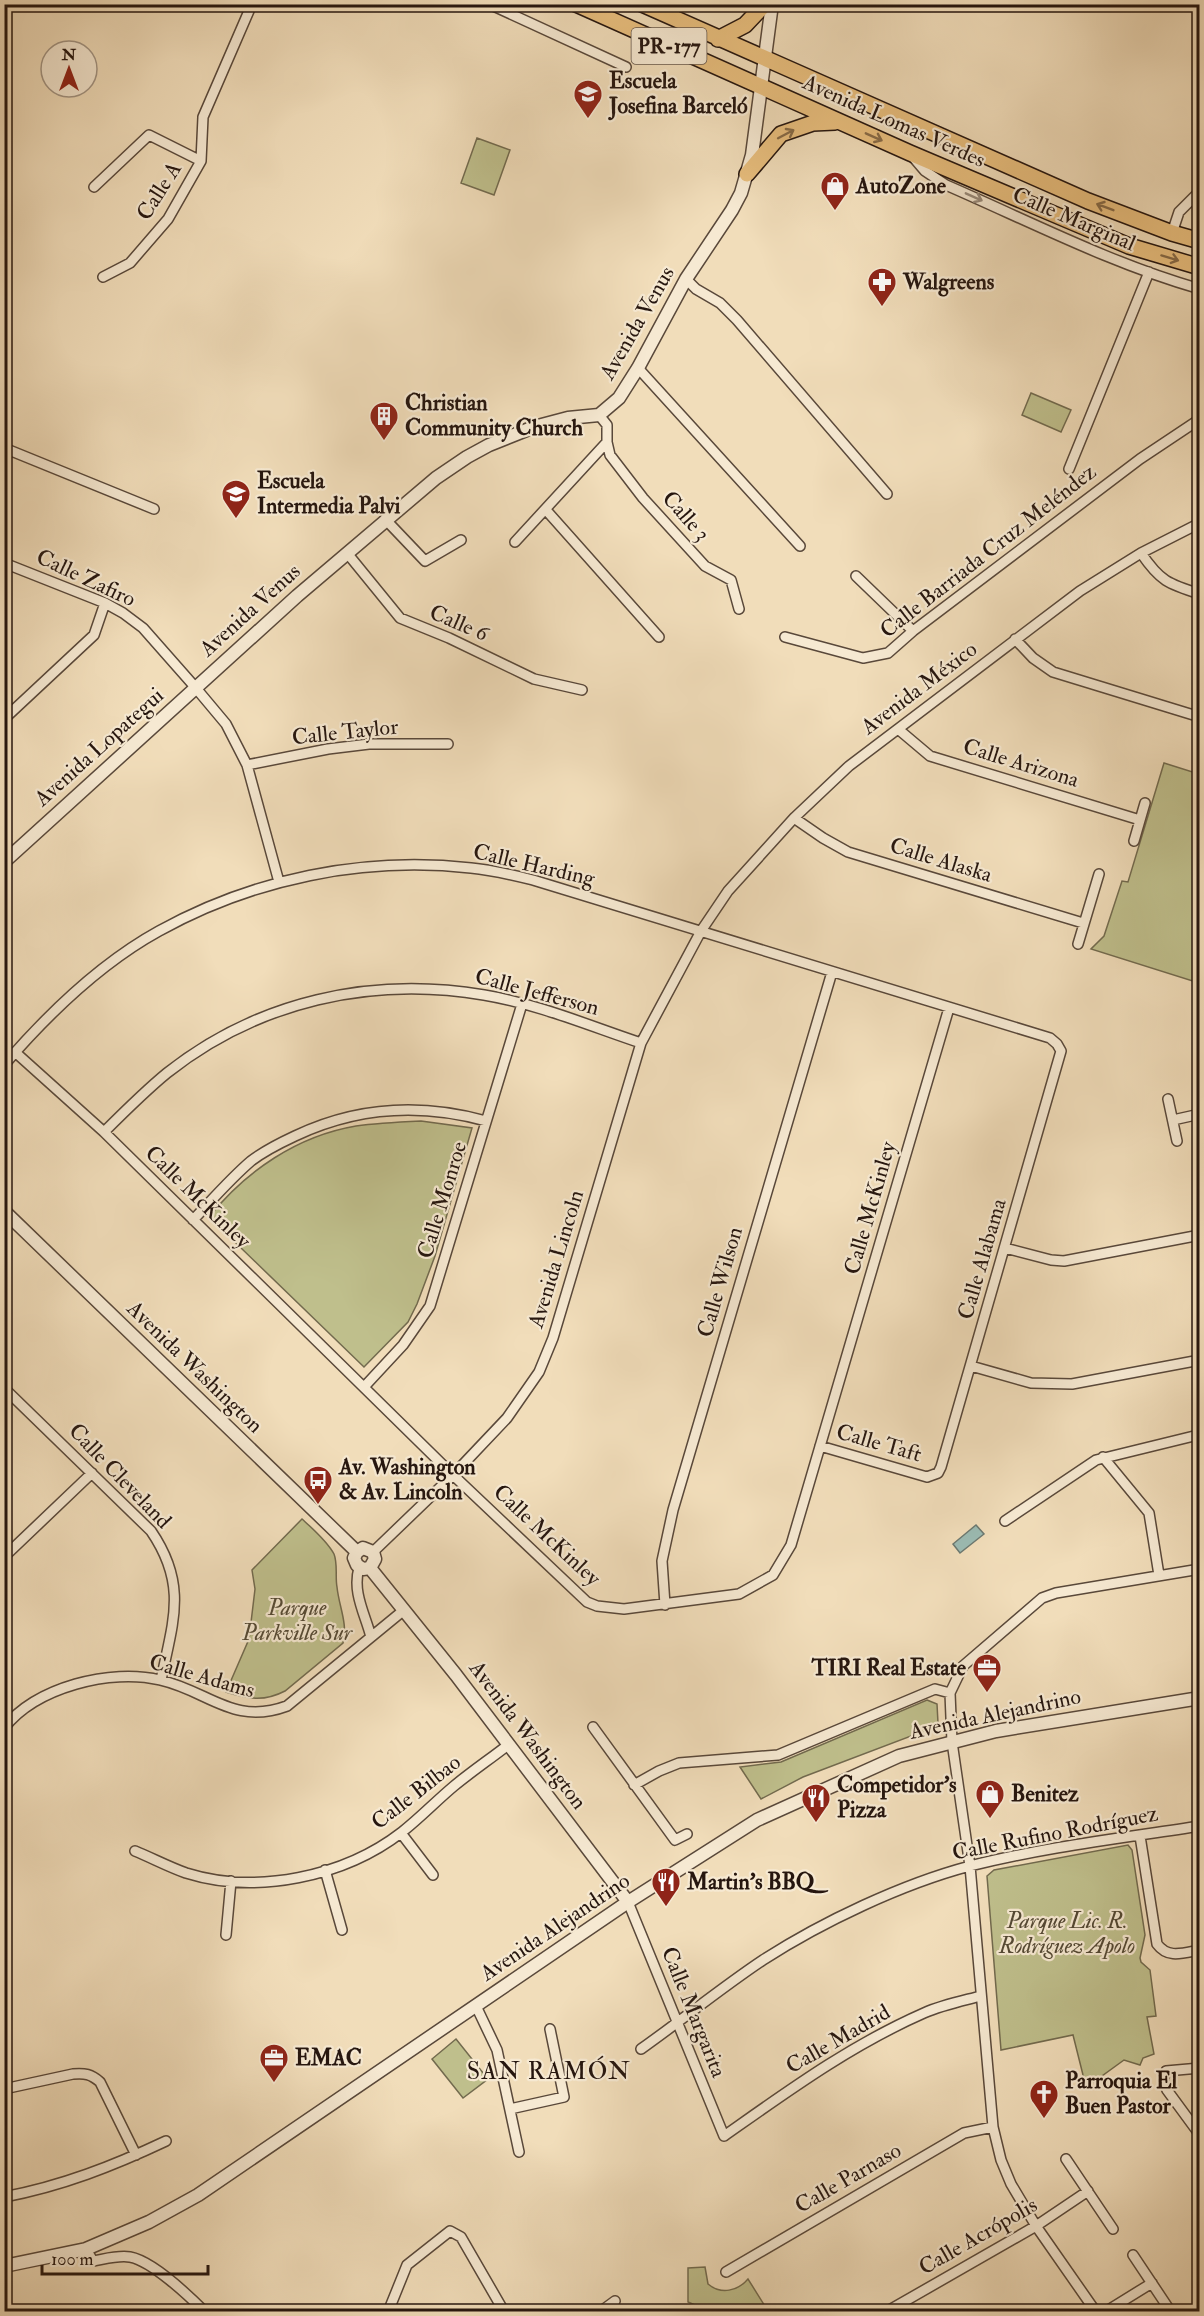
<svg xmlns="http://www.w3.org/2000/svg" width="1204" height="2316" font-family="'IM FELL Double Pica',serif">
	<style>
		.green { fill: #bfbf8c; stroke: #726a4e; stroke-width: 1.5 }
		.water { fill: #9bbbb3; stroke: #6c7971; stroke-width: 1.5 }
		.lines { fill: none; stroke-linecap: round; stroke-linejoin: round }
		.minor-casing { stroke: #59483a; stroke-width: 12 }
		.tertiary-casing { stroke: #59483a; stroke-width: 15 }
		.primary-casing { stroke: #26160f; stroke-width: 18 }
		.minor { stroke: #f6e9d2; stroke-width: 9 }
		.tertiary { stroke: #f6e9d2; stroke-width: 12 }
		.primary { stroke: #e8be7d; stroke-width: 15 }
		.oneway { stroke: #876a46 }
		.oneway2 { stroke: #988a7a }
		.labels { text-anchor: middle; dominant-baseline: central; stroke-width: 4.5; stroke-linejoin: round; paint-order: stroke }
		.shield { fill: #f6e9d2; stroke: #64554a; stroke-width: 1.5 }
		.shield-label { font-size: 21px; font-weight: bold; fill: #26160f }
		.poi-label { font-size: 22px; font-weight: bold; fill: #26160f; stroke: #f6e9d2; text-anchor: start }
		.street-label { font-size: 22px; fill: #26160f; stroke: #f6e9d2 }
		.park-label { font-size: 22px; font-style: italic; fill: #544934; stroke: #f6e9d2 }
		.neighbourhood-label { font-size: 24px; letter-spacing: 1.5px; fill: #26160f; stroke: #f6e9d2 }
	</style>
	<rect width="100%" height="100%" fill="#f1ddba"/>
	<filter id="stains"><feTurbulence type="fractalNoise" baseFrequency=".00333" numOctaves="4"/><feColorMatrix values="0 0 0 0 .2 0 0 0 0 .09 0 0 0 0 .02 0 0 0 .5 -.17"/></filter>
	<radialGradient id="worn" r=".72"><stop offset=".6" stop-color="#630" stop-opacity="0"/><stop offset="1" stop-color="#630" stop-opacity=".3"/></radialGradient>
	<path class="green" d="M477 138 510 150 494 195 461 183Z
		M1031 393 1071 410 1061 432 1022 415Z
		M1164 763 1199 774V983L1091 949 1104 936 1122 881 1128 882Z
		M421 1121 472 1128 435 1256 417 1304 408 1322 364 1367 209 1217C246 1171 297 1136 356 1126 377 1123 399 1122 421 1121Z
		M302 1519C313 1529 327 1541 334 1554 338 1564 335 1577 337 1587 339 1607 348 1623 343 1643L285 1691C264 1702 248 1699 226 1692L249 1639 255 1589 252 1570Z
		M927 1700 937 1704 938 1723 935 1727 803 1777 761 1799 740 1767 781 1762Z
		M1128 1845 1132 1850 1145 1935 1140 1958 1141 1962 1150 1970 1156 2016 1147 2017 1154 2054 1143 2058 1140 2065 1124 2060 1088 2086 1083 2075 1073 2035 1001 2050 987 1876 994 1870Z
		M456 2039 488 2079 463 2098 432 2059Z
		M705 2267 708 2284C721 2295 738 2291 748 2279L768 2311H709L688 2302V2268Z"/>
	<path class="water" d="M976 1525 984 1534 960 1553 953 1544Z"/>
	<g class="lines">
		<g class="minor-casing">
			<path id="minor" d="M489 4 626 67
				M913 157 925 171 946 185C1029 221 1112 264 1200 289
				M94 187 149 135 201 161
				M1172 233 1179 212 1200 191
				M103 277 130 263 168 219 201 161 203 117 252 4
				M686 279 696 289 720 303 737 320 887 494
				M638 368 800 546
				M607 442 610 455 643 498 705 566 731 580 739 609
				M4 448 154 509
				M1069 469 1149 272
				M546 510 659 637
				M385 519 425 561 461 540
				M515 542 607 442V425L599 415
				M347 553 400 618 449 638 534 679 582 690
				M1141 553C1160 581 1168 584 1200 594
				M4 563 105 603 123 613 143 628 195 687 226 724 247 765 279 882
				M856 576 913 631
				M785 637 863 658 888 653 913 631 1140 459 1200 419
				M1015 639 1033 658 1053 672 1200 717
				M4 719 94 635 105 603
				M898 729 930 756 1140 820
				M247 765 328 749 369 744H448
				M794 818 823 838 848 852 1083 923
				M1134 841 1145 803
				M1078 944 1099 874
				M15 1052 104 1132 453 1475 587 1602 597 1606 624 1609 739 1594 773 1575 791 1545 949 1008
				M4 1065C48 1014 99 964 159 931 253 879 363 856 471 868 492 870 513 875 533 880L1050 1038 1057 1044 1061 1051 941 1467 938 1473 927 1477 820 1446
				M1168 1099 1177 1141
				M1173 1120 1200 1114
				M104 1132C124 1112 145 1091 167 1073 258 1001 371 976 484 995 538 1004 590 1026 641 1043
				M193 1220C212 1200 230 1179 251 1161 264 1151 280 1143 295 1136 356 1107 421 1103 486 1121
				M1005 1248 1051 1260 1064 1261 1200 1235
				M971 1366 1031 1383 1072 1384 1200 1360
				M364 1387 403 1345 430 1306 522 1004
				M4 1388 151 1531C188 1585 173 1621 161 1680
				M1103 1457 1149 1513 1159 1575
				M1005 1521 1096 1460 1194 1436
				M373 1552 453 1475 507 1418 539 1372 553 1338 641 1043 701 931 728 891 794 818 849 766 1080 591 1141 553 1200 523
				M4 1557 92 1473
				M359 1568C352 1592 365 1614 371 1637
				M665 1605 662 1561 673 1510 832 972
				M593 1727 675 1840 687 1834
				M4 1728C36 1687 111 1668 160 1680 209 1691 233 1726 287 1706L404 1610
				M634 1785 659 1771 679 1763 778 1755 935 1689 950 1693
				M401 1833 433 1875
				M1140 1836 1157 1944C1168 1959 1183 1953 1200 1950
				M135 1851C152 1858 169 1867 186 1873 256 1895 344 1877 402 1832 420 1818 436 1801 454 1786 471 1772 490 1759 508 1745
				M325 1870 342 1930
				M628 1902 724 2136C788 2091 851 2045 924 2013 942 2005 962 2001 981 1996
				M226 1935 231 1881
				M476 2006 497 2050 519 2152
				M641 2049C682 2020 721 1988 763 1960 822 1922 902 1884 970 1866 1045 1847 1123 1838 1200 1826
				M1200 2068 1166 2071 1163 2080 1167 2090 1200 2135
				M4 2089 73 2074C85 2073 91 2074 100 2082L136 2155
				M510 2109 564 2097 550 2029
				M1066 2159 1113 2229
				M4 2197C62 2186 113 2166 166 2141
				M86 2249 93 2261C105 2259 118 2255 130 2257 152 2261 189 2296 205 2312
				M1133 2255 1171 2312
				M726 2272 964 2133 993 2127
				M388 2312 407 2265 450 2231 461 2237 502 2308
				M600 2312 615 2301
				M886 2312 1036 2226 1088 2191
				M1096 2312 1036 2226 1011 2184 1001 2160 993 2127 970 1866 952 1742 950 1693 963 1666 1042 1598 1056 1593 1200 1569
				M1105 2312 1152 2283"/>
		</g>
		<g class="tertiary-casing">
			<path id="tertiary" d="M4 862 297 596 436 478 467 457 489 445 534 427 568 418 599 415 619 398 638 368 686 279 732 210 741 193 752 155 772 4
				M4 1211 357 1552
				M357 1552 363 1548 373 1552 375 1559 370 1568
				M357 1552 354 1558 357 1565 363 1569 370 1568
				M370 1568 456 1675 628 1902
				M4 2266 86 2249 149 2222 198 2195 628 1902 757 1820 899 1756 996 1731 1200 1698"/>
		</g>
		<g class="primary-casing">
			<path id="primary" d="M576 4 910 153 1129 246 1200 267
				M642 4 1088 201 1172 233 1200 241
				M718 39 745 25 765 4
				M747 174 781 134 813 123 835 122"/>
		</g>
		<use href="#minor" class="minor"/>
		<use href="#tertiary" class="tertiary"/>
		<use href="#primary" class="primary"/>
	</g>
	<defs><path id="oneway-shaft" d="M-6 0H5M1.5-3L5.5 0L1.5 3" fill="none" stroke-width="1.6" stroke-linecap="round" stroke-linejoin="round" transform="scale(1.5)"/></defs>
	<g class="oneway">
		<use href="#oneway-shaft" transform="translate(786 134) rotate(-28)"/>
		<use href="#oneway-shaft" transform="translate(874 137) rotate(24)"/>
		<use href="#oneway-shaft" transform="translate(1105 207) rotate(-159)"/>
		<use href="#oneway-shaft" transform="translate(1170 258) rotate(17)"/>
	</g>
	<use class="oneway2" href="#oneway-shaft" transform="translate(974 197) rotate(24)"/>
	<defs>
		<g id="school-pin" transform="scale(1.5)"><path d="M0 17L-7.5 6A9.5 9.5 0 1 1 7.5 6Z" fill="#8f2418" stroke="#f6e9d2"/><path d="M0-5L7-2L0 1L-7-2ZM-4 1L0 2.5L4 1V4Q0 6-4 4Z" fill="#fff"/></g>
		<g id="shop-pin" transform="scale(1.5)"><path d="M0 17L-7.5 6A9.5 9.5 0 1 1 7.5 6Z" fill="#8f2418" stroke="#f6e9d2"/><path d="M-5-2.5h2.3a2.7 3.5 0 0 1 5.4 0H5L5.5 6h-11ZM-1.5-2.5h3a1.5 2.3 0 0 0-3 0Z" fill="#fff"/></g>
		<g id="pharmacy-pin" transform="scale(1.5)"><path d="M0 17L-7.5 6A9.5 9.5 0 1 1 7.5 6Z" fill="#8f2418" stroke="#f6e9d2"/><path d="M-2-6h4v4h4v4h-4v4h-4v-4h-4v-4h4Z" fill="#fff"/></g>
		<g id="building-pin" transform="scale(1.5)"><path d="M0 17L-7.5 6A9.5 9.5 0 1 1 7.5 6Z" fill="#8f2418" stroke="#f6e9d2"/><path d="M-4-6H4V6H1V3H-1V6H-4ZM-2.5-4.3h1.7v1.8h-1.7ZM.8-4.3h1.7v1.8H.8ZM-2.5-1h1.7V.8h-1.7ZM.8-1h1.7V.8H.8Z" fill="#fff"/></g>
		<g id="bus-pin" transform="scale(1.5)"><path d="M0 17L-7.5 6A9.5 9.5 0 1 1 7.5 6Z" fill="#8f2418" stroke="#f6e9d2"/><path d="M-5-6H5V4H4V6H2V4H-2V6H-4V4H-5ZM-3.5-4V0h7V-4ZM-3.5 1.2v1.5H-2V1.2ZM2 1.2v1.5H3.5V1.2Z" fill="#fff"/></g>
		<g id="office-pin" transform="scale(1.5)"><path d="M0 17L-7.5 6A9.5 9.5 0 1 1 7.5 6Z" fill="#8f2418" stroke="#f6e9d2"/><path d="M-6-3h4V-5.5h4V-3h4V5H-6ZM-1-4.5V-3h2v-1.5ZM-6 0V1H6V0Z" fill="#fff"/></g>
		<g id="restaurant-pin" transform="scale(1.5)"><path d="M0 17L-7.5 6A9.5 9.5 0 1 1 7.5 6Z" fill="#8f2418" stroke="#f6e9d2"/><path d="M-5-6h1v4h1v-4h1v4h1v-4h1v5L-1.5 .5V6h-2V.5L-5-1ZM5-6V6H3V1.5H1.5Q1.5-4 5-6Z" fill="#fff"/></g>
		<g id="church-pin" transform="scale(1.5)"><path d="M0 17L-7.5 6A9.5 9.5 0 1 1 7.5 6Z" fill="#8f2418" stroke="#f6e9d2"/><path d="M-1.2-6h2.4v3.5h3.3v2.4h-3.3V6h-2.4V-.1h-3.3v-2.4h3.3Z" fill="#fff"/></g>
	</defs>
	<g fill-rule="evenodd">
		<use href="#school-pin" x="588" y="94"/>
		<use href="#shop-pin" x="835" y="186"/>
		<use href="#pharmacy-pin" x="882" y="282"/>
		<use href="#building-pin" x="384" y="416"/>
		<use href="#school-pin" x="236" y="494"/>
		<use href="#bus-pin" x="318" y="1480"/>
		<use href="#office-pin" x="987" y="1668"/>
		<use href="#shop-pin" x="990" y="1794"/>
		<use href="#restaurant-pin" x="816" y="1798"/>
		<use href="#restaurant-pin" x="666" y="1882"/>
		<use href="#office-pin" x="274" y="2058"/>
		<use href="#church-pin" x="1044" y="2094"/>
	</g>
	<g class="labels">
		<rect class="shield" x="631.5" y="28" width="75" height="36" rx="4.5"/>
		<g class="shield-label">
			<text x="669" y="46">PR-177</text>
		</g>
		<g class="poi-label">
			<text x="609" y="81">Escuela<tspan x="609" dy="25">Josefina Barceló</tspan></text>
			<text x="856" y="186">AutoZone</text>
			<text x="903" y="282">Walgreens</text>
			<text x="405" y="403">Christian<tspan x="405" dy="25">Community Church</tspan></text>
			<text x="257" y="481">Escuela<tspan x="257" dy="25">Intermedia Palvi</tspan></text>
			<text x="339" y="1467">Av. Washington<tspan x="339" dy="25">&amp; Av. Lincoln</tspan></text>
			<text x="966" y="1668" text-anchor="end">TIRI Real Estate</text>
			<text x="837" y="1785">Competidor's<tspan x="837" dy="25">Pizza</tspan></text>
			<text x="1011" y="1794">Benitez</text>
			<text x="687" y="1882">Martin's BBQ</text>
			<text x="295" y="2058">EMAC</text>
			<text x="1065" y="2081">Parroquia El<tspan x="1065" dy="25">Buen Pastor</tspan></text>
		</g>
		<g class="street-label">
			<text transform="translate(894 121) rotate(24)">Avenida Lomas Verdes</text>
			<text transform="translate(159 191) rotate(-58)">Calle A</text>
			<text transform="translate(1074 219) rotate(23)">Calle Marginal</text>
			<text transform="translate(637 323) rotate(-60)">Avenida Venus</text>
			<text transform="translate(686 516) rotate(48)">Calle 3</text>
			<text transform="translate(988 551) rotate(-38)">Calle Barriada Cruz Meléndez</text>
			<text transform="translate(86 578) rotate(25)">Calle Zafiro</text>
			<text transform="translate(250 610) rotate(-42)">Avenida Venus</text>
			<text transform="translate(459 623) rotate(23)">Calle 6</text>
			<text transform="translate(919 688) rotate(-37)">Avenida México</text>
			<text transform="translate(345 732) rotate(-6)">Calle Taylor</text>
			<text transform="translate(99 747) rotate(-42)">Avenida Lopategui</text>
			<text transform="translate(1021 763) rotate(17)">Calle Arizona</text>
			<text transform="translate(941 860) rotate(17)">Calle Alaska</text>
			<text transform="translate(534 865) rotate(13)">Calle Harding</text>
			<text transform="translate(537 992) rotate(15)">Calle Jefferson</text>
			<text transform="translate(198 1197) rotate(44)">Calle McKinley</text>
			<text transform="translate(442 1200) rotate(-73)">Calle Monroe</text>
			<text transform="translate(870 1208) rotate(-74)">Calle McKinley</text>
			<text transform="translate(556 1259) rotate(-73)">Avenida Lincoln</text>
			<text transform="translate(982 1259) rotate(-74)">Calle Alabama</text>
			<text transform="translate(720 1282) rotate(-74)">Calle Wilson</text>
			<text transform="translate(195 1367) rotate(44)">Avenida Washington</text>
			<text transform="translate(879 1443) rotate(16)">Calle Taft</text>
			<text transform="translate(120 1476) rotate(46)">Calle Cleveland</text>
			<text transform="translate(547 1535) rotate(43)">Calle McKinley</text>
			<text transform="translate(202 1676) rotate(16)">Calle Adams</text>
			<text transform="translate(995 1714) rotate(-12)">Avenida Alejandrino</text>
			<text transform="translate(528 1735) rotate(53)">Avenida Washington</text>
			<text transform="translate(416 1792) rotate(-38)">Calle Bilbao</text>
			<text transform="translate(1055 1833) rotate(-11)">Calle Rufino Rodríguez</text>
			<text transform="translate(555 1927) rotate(-34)">Avenida Alejandrino</text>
			<text transform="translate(694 2012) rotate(68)">Calle Margarita</text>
			<text transform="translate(838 2039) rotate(-30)">Calle Madrid</text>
			<text transform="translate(848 2178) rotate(-30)">Calle Parnaso</text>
			<text transform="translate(978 2236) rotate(-30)">Calle Acrópolis</text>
		</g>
		<g class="park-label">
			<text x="297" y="1608">Parque<tspan x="297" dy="25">Parkville Sur</tspan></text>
			<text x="1067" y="1921">Parque Lic. R.<tspan x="1067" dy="25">Rodríguez Apolo</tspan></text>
		</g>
		<g class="neighbourhood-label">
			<text x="549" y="2071">SAN RAMÓN</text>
		</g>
	</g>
	<rect width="1204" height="2316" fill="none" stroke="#f1ddba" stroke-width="24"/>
	<rect x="6" y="6" width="1192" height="2304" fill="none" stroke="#26160f" stroke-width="3"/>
	<rect x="12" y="12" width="1180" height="2292" fill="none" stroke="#26160f" stroke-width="1.5"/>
	<g transform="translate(69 69)"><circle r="28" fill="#f6e9d2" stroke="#a39584" stroke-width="1.5"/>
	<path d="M0-4.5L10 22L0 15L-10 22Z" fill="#8f2418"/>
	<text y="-9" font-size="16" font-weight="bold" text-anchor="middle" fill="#26160f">N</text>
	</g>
	<path d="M42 2265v9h166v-9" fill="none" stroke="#26160f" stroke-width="3"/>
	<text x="51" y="2265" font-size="18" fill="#26160f" stroke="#f6e9d2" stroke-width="4.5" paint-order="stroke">100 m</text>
	<rect width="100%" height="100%" filter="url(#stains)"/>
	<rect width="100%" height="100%" fill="url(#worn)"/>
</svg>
